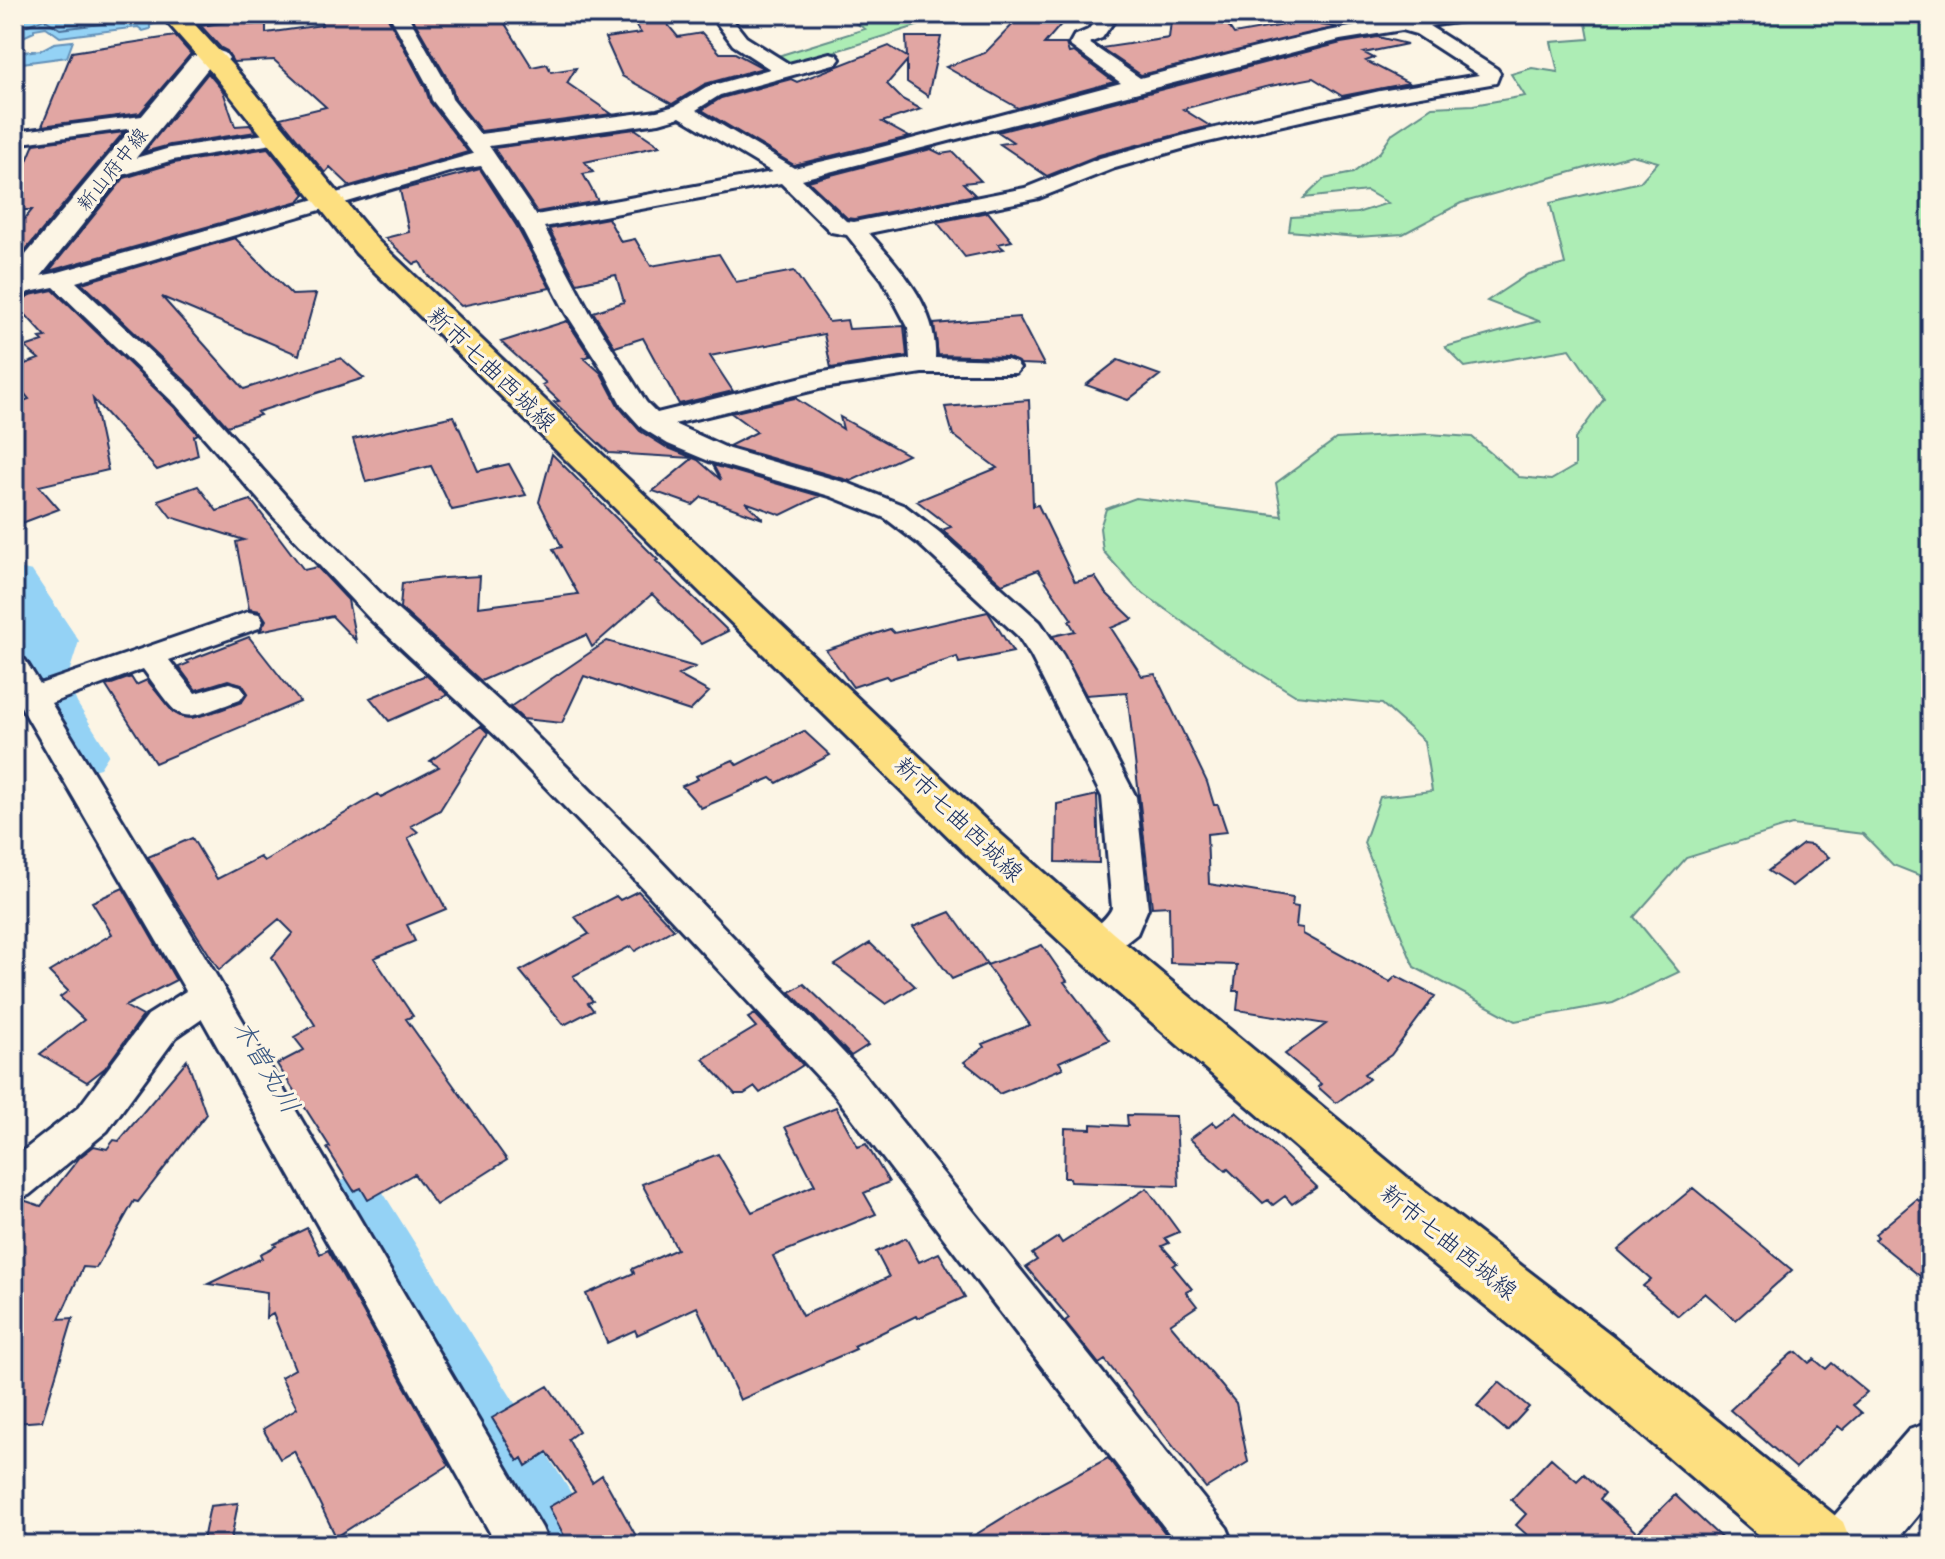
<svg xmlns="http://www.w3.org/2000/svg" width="1945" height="1559" font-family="'Shantell Sans','Klee One',sans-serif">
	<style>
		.green { fill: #adedb5; stroke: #648e8a; stroke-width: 2 }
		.water { fill: #94d2f5; stroke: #6491b9; stroke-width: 2 }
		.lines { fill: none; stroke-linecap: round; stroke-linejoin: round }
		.shore { stroke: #4b709a; stroke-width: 2 }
		.river { fill: #94d2f5; fill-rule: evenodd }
		.building { fill: #e1a6a3; stroke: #1b2f5e; stroke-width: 2 }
		.street-casing { stroke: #1b2f5e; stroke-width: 6 }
		.secondary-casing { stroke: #1b2f5e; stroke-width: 6 }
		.primary-casing { stroke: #1b2f5e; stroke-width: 6 }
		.street { fill: #fcf5e5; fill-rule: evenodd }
		.secondary { fill: #fcf5e5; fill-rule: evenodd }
		.primary { fill: #fddf80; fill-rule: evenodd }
		.labels { text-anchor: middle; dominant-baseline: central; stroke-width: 6; stroke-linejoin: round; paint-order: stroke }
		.far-street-label { font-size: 20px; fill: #1b2f5e; stroke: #fcf5e5 }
		.street-label { font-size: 24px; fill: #1b2f5e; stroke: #fcf5e5 }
		.water-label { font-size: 26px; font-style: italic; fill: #395884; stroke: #fcf5e5 }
	</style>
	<rect width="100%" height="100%" fill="#fcf5e5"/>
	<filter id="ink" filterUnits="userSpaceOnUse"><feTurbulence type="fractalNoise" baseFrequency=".0125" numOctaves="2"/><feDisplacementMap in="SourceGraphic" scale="16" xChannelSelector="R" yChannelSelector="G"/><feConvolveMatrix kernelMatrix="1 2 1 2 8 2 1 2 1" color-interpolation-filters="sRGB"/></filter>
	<g filter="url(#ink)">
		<path class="green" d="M842 14H955L788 66 775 59 778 56 865 29Z
			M1534 14H1931V880L1893 865 1863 834 1792 825 1686 858 1634 917 1679 972 1613 1003 1515 1021 1414 967 1364 843 1380 797 1432 791 1424 741 1382 704 1295 695 1219 648 1136 588 1103 551 1100 528 1106 509 1136 498 1282 516 1276 483 1336 439 1429 434 1472 437 1519 477 1551 480 1575 466V439L1604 399 1570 349 1465 367 1445 347 1539 321 1487 301 1528 274 1565 264 1550 203 1640 182 1658 162 1632 155 1461 203 1403 234 1357 237 1289 231 1291 217 1357 213 1388 203 1367 191 1304 198 1324 179 1353 173 1380 152 1393 133 1432 107 1473 105 1525 96 1511 74 1532 68 1558 72 1551 42 1589 39 1586 23Z"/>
		<path class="water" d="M14 14H150L159 23 150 25V29L143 31 138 27 60 37 46 27 34 29V32L14 41Z
			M73 41 67 57 14 64V53L41 50 54 43Z"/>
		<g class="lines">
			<path class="shore" d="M14 30 44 19 60 29 142 19 145 14"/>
			<path class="river" d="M14 567 32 571 79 641 67 679 77 703 109 754 100 768 80 773 60 768 21 703 14 683 25 641 14 623Z
				M353 1177 379 1186 585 1515 597 1545H508L317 1208 327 1186Z"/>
		</g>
		<path class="building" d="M319 14H386L425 87 430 102 468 152 350 186 330 167 325 173 280 118 326 107 274 60 233 62 227 51 221 48 201 26 246 19 248 25 266 23V33L322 25Z
			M410 14H499L532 67 547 64 551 72 576 68 567 83 612 114 481 131 455 98 451 85Z
			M627 14H659L678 37 702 33 720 53H735L763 68 705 84 672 104 622 76 605 38 641 33Z
			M1023 14H1070L1044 44H1066L1069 53 1074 52 1114 82 1018 108 946 67 985 53Z
			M1223 18 1234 34 1312 20 1321 25 1337 27 1141 75 1101 48 1169 38 1171 21Z
			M175 36 191 54 140 113 42 126 72 52Z
			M906 37H941L928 96 907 82V61L887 84 902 99 921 109 882 122 909 137 794 165 702 110 721 98 791 79 797 82 889 46 907 57Z
			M1378 37 1407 44 1364 53 1374 58 1366 61 1409 83 1342 96 1313 78 1265 87 1183 109 1210 126 1099 155 1047 176 1000 144 1013 142 998 132 1341 43Z
			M208 73 223 91 235 126 250 125 256 132 170 145 144 152Z
			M635 129 660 146 585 162 593 172 583 174 598 201 537 212 494 148Z
			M124 132 14 264V232L32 210H14V192L34 144Z
			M268 148 305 194 299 201 49 271 124 178 174 163Z
			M931 149 941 154 953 152 981 181 963 183 975 195 854 219 847 218 808 181Z
			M480 169 516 225 550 288 461 306 427 275 420 262 414 264 385 238 409 232 400 190Z
			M988 212 1012 241 998 244 1004 249 965 257 937 222Z
			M608 218 621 242 635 239 651 266 719 254 736 282 794 271 829 322 847 320 849 329 904 326 907 356 831 368 824 334 710 356 733 391 679 404 643 338 615 347 593 312 624 302 616 275 577 283 549 229Z
			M235 238 292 295 316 294 299 355 162 297 244 389 341 358 364 378 257 412 260 415 227 426 196 391 82 283Z
			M53 290 174 407 198 434 194 436 198 455 157 470 93 399 108 470 39 486 59 509 14 526V404L29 399 14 381V368L39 359 25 347 43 341 40 338 46 337 14 302 30 295Z
			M1019 317 1044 365 1021 364 1007 357 938 355 934 324Z
			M567 321 590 356 584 358 601 373 619 407 640 431 666 447 698 460 721 480 713 465 820 496 781 515 745 502 763 519 702 497 693 505 653 491 693 458 609 453 554 402 559 401 542 385 546 383 501 342Z
			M1118 360 1160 375 1128 400 1086 385Z
			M795 398 843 429 840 417 908 455 851 481 729 446 757 432 731 413Z
			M1029 400 1033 506 1038 505 1075 582 1095 577 1105 592 1133 619 1111 628 1142 676 1155 674 1207 782 1214 805H1218L1227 832 1207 834 1209 884 1293 898 1292 906 1298 907 1296 927 1303 928V934L1390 982 1396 976 1435 996 1391 1055 1364 1074 1369 1079 1336 1103 1318 1087 1321 1084 1285 1054 1326 1024 1237 1010 1239 991H1234L1237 965 1170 963 1169 906 1152 907 1127 692 1086 695 1053 636 1075 631 1069 621 1072 620 1038 570 1002 584 942 530 951 527 917 501 997 468 953 435 945 407Z
			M454 416 478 471 509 464 526 495 452 510 431 466 366 482 353 439Z
			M552 454 658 560 656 561 728 631 702 644 652 594 592 647 586 635 481 681 400 608 402 583 444 578 480 576 478 607 578 594 553 549 562 547 539 502Z
			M198 486 217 511 251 500 304 570 317 567 348 600 356 641 332 616 260 631 266 620 260 611 249 609 236 542 244 540 171 517 158 500Z
			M988 612 1013 652 959 663 957 657 889 679 886 676 853 687 826 650 890 629 894 633Z
			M249 637 300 702 155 763 106 686 131 677 136 685 147 680 173 712 182 717 192 718 220 710 242 702 248 693 242 684 228 680 196 690 179 667 189 663 187 661Z
			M607 641 695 667 678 675 709 692 690 711 584 676 562 723 523 719 510 707Z
			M426 675 448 695 389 721 370 698Z
			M481 726 488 733 440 810 411 826 418 832 408 838 446 909 407 925 415 941 374 958 413 1016 406 1019 507 1160 436 1205 414 1174 368 1200 361 1188 354 1191 327 1148 330 1147 277 1064 304 1050 294 1037 315 1025 272 957 293 933 279 919 219 970 148 857 192 838 217 879 260 857 264 861 378 794 381 797 439 767 430 761Z
			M804 731 830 755 777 783 771 778 701 808 682 786 698 779 696 776 733 760 737 765Z
			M1097 795 1099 863 1056 862 1057 804Z
			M1803 844 1811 845 1829 857 1792 886 1768 871Z
			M123 888 176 980 125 1006 143 1016 105 1068 87 1082 40 1054 84 1020 60 997 68 991 49 972 112 934 92 902Z
			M638 891 674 929 635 951 631 946 573 976 593 1001 588 1003 593 1010 564 1025 520 971 589 934 575 917 616 896 620 900Z
			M950 912 987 964 952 979 913 927Z
			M870 943 915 986 886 1004 835 965Z
			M1042 945 1067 981 1064 982 1109 1040 1059 1062 1063 1068 999 1094 988 1081 964 1062 984 1047 982 1044 1030 1025 987 965Z
			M804 984 868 1045 851 1056 790 992Z
			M755 1014 803 1065 760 1093 755 1087 744 1094H735L703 1059 756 1027 748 1018Z
			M187 1060 206 1114 138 1202 134 1201 96 1268 83 1267 59 1319 73 1318 42 1421 14 1423V1203L23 1200 41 1206 80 1157 94 1146 107 1149 114 1140 119 1141Z
			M836 1107 858 1147 866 1144 889 1182 864 1193 876 1214 773 1256 802 1316 889 1277 876 1252 906 1238 919 1262 939 1253 965 1297 918 1318 916 1316 854 1346 856 1349 740 1400 697 1307 637 1335 635 1330 607 1343 586 1294 634 1273 632 1269 677 1249 642 1184 718 1154 752 1212 815 1185 785 1127Z
			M1236 1112 1283 1154 1317 1187 1292 1204 1285 1196 1273 1205 1268 1200 1263 1203 1228 1169 1226 1171 1190 1139 1213 1122 1217 1126Z
			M1127 1115 1176 1116 1179 1186 1071 1182 1070 1178H1064L1065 1128 1091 1129V1124L1128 1126Z
			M1147 1188 1179 1232 1165 1238 1169 1243 1162 1246 1177 1263 1173 1266 1192 1289 1186 1292 1197 1306 1170 1324 1236 1403 1248 1462 1206 1488 1105 1360 1099 1364 1065 1321 1069 1318 1026 1267 1037 1260 1032 1254 1058 1237 1062 1243Z
			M1693 1188 1792 1270 1736 1320 1705 1293 1678 1316 1643 1286 1651 1279 1618 1250Z
			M1931 1193V1285L1875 1240 1878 1237 1875 1234 1917 1199 1919 1201Z
			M307 1228 320 1254 328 1250 449 1465 336 1537 294 1451 280 1459 263 1429 297 1408 281 1377 295 1369 273 1314 266 1318 267 1292 208 1284 262 1258 260 1254 276 1246 274 1244Z
			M1797 1352 1809 1363 1814 1359 1826 1369 1832 1363 1867 1392 1853 1405 1862 1413 1843 1430 1838 1426 1796 1468 1730 1410 1791 1354Z
			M1499 1382 1529 1407 1507 1431 1477 1406Z
			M548 1386 579 1431 568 1439 592 1482 602 1475 641 1545H569L549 1507 575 1492 547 1452 526 1466 522 1458 518 1461 492 1418Z
			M1108 1458 1174 1545H959L1041 1494Z
			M1551 1458 1577 1481 1584 1474 1605 1493 1600 1499 1637 1533 1675 1495 1729 1545H1538L1516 1525 1526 1514 1511 1500Z
			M238 1503 230 1545H202L210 1506Z"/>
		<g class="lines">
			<g class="street-casing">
				<path id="street" d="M169 14H231C221 24 177 28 167 18Z
					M389 14H407L448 86 452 99 480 134 657 111 675 106 706 87 770 69 733 45 710 14H728L746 37 789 64 830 53 837 55 840 59 837 63 720 95 696 110 794 168 863 152 1121 83 1069 45 1074 36 1088 30 1101 14H1119L1102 38 1089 43 1140 78C1251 50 1364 14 1479 14L1470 20 1429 26 1497 69 1500 73 1496 83 1380 103 1199 144 1115 168 1039 198 869 233C900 268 938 308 935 358L1007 360 1016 363 1020 368 1016 373H922L823 388 674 424 729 449 850 484 905 506 939 532 1040 622 1063 656 1136 797 1148 908 1137 934 1109 956 1096 960 1083 956 1077 946C1086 930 1105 924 1112 908L1102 797 1031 656 1018 636 919 544 885 518 830 496 709 461 668 444 642 428 622 406 606 375 566 313 519 223 481 166 456 170 76 282 194 393 292 503 391 604 521 721 649 849 862 1072 1227 1528 1234 1545H1178L834 1094 623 867 497 737 369 618 272 515 176 405 54 287 14 295V281L55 273 473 154 432 100 428 86ZM1402 30 1416 34 1479 75 1380 91 1193 133 1100 158 1025 188 854 222 846 221 802 179 1340 40ZM680 117 772 172 536 215 489 146 659 123ZM781 183 831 232 847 235 883 280 908 327 910 359 823 372 657 413 646 402 590 313 544 227Z
					M150 115 160 121 157 125 14 144V132Z
					M278 132 285 134 288 138 285 142 173 160 109 179 98 173 101 168 170 148Z
					M248 612 259 614 263 621 259 628 169 660 195 693 229 683 240 686 245 693 240 700C174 723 185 726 143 669L51 703 197 943 542 1528 549 1545H497L202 1019 176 1037 107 1131 29 1195 14 1200V1158L79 1107 148 1015 186 991 16 698 14 657 25 660 40 684Z"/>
			</g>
			<g class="secondary-casing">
				<path id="secondary" d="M216 50 225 53 229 58 225 63 209 67 25 296 14 298V269L191 57Z
					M1931 1422V1499L1893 1545H1820L1829 1522 1909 1430Z"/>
			</g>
			<g class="primary-casing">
				<path id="primary" d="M160 14H185L232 65 378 241 995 829 1113 933 1414 1183 1614 1337 1843 1522 1852 1545H1771L1572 1375 1376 1217 1079 959 963 851 356 253 214 75Z"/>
			</g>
			<use href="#street" class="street"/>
			<use href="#secondary" class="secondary"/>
			<use href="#primary" class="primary"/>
		</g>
	</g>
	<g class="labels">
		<g class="far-street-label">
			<text transform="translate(112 169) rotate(-51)">新山府中線</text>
		</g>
		<g class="street-label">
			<text transform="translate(492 369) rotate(44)">新市七曲西城線</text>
			<text transform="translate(959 819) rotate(44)">新市七曲西城線</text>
			<text transform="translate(1449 1242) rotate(39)">新市七曲西城線</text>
		</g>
		<g class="water-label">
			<text transform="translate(267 1066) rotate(59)">木曽丸川</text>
		</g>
	</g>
	<rect width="1945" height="1559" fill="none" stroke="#fcf5e5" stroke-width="48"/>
	<rect x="24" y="24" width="1897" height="1511" fill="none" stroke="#1b2f5e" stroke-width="3" filter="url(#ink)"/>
</svg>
